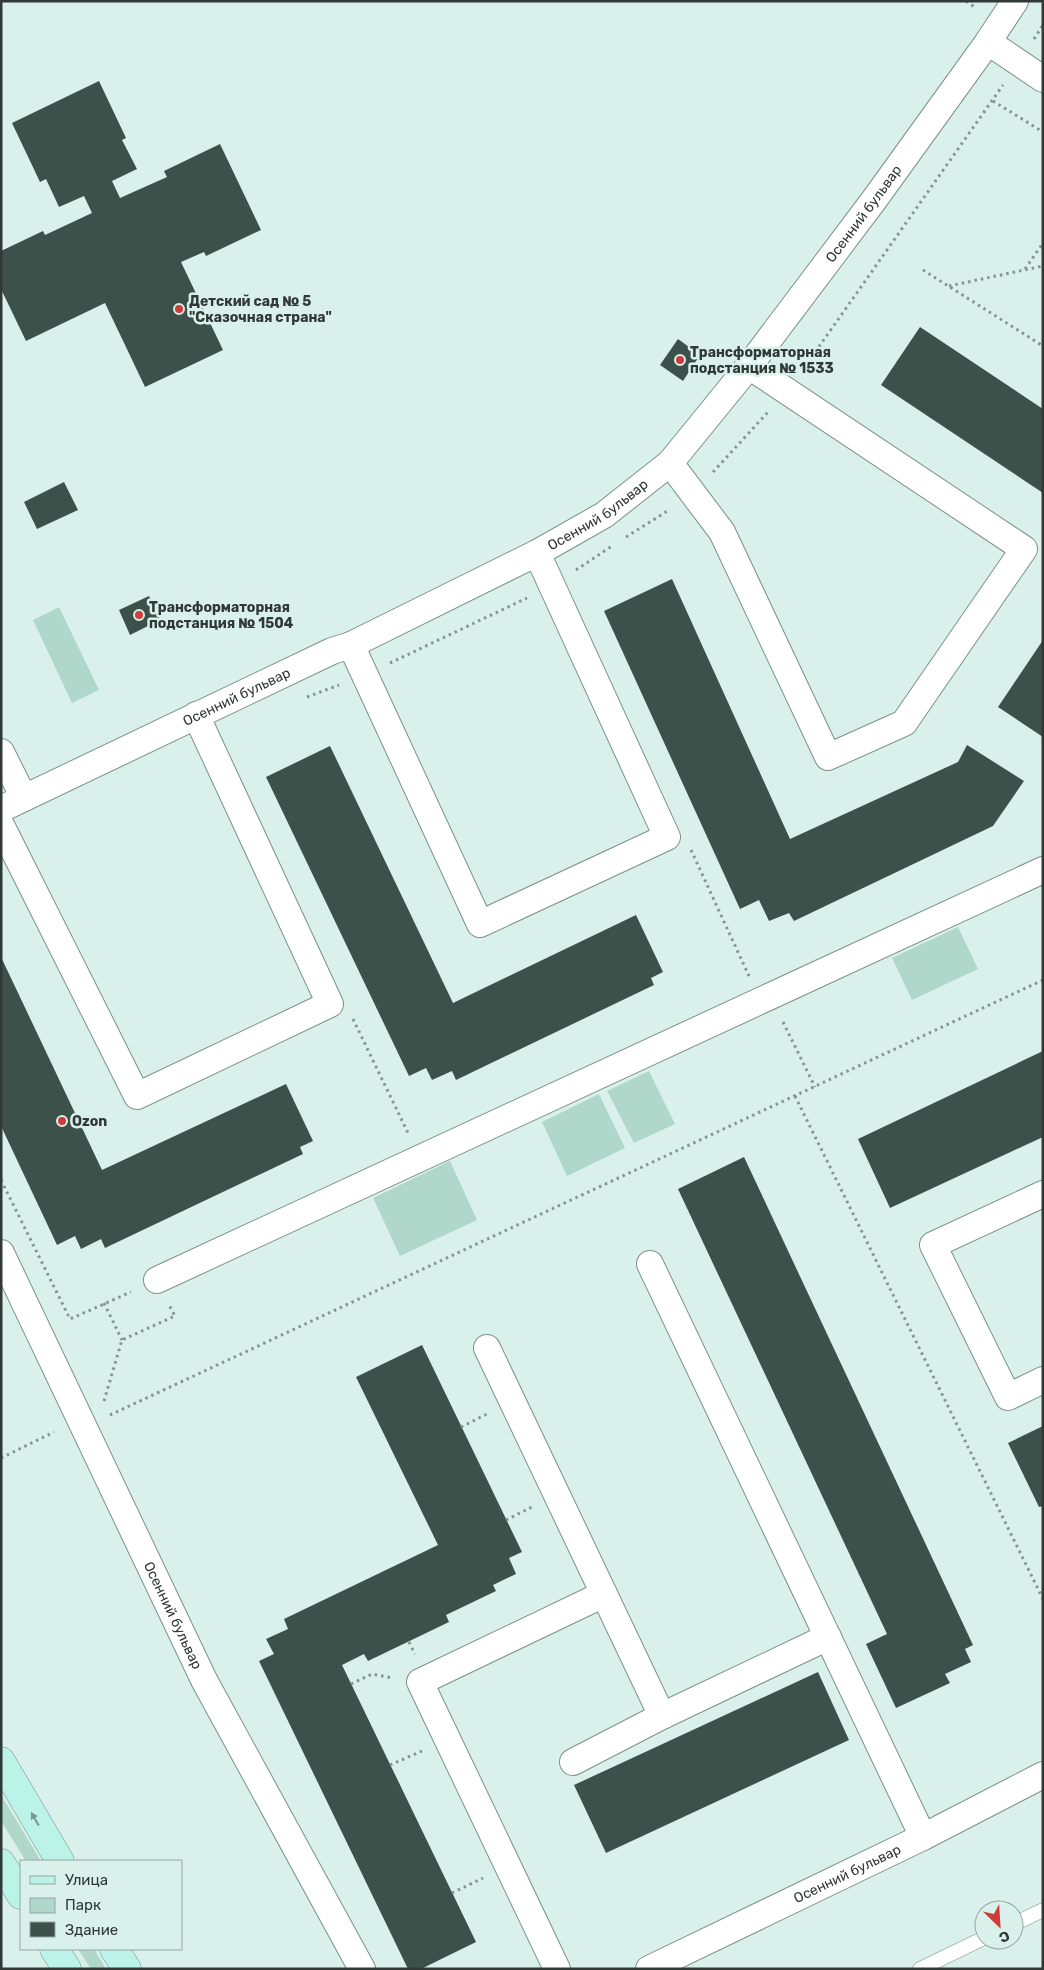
<svg xmlns="http://www.w3.org/2000/svg" width="1044" height="1970" font-family="Rubik,sans-serif">
	<style>
		.green { fill: #afd8cb }
		.building { fill: #3d514b }
		.lines { fill: none; stroke-linecap: round; stroke-linejoin: round }
		.lane-casing { stroke: #7c918b; stroke-width: 15 }
		.street-casing { stroke: #7c918b; stroke-width: 28 }
		.secondary-casing { stroke: #7c918b; stroke-width: 29 }
		.path { stroke: #859590; stroke-width: 3; stroke-dasharray: 2.5 4; stroke-linecap: butt }
		.lane { stroke: #fff; stroke-width: 14 }
		.street { stroke: #fff; stroke-width: 26 }
		.secondary { stroke: #bcf3e9; stroke-width: 28 }
		.oneway { fill: #769690 }
		.poi-dot { fill: #cc3d3c; stroke: #d9f1ea; stroke-width: 2 }
		.labels { text-anchor: middle; dominant-baseline: central; stroke-width: 5; stroke-linejoin: round; paint-order: stroke }
		.street-label { font-size: 14px; fill: #303936; stroke: #d9f1ea }
		.poi-label { font-size: 14px; font-weight: bold; fill: #303936; stroke: #d9f1ea; text-anchor: start }
	</style>
	<rect width="100%" height="100%" fill="#d9f1ea"/>
	<path class="green" d="M59 607 99 690 72 703 33 620Z
		M958 927 978 969 912 1000 892 958Z
		M649 1071 675 1124 634 1143 607 1091Z
		M599 1094 625 1148 567 1176 542 1122Z
		M450 1161 477 1220 400 1256 373 1198Z
		M1 1795 41 1861H26L1 1821Z
		M78 1949H94L106 1969H91Z"/>
	<path class="building" d="M99 81 126 138 122 140 137 169 112 181 120 198 167 177 164 171 220 144 261 230 206 256 204 252 181 262 223 350 145 387 105 303 26 341 1 289V251L43 231 45 235 92 213 84 196 59 207 46 179 40 182 12 123Z
		M920 327 1043 409V493L881 385Z
		M678 339 700 355 683 381 660 365Z
		M64 482 78 510 37 529 24 502Z
		M672 579 790 839 958 762 967 745 1024 781 993 826 794 921 789 913 769 921 759 900 740 909 604 611Z
		M149 596 160 620 130 635 119 610Z
		M1043 640V737L998 707Z
		M330 746 453 1003 636 915 663 972 651 978 654 985 456 1080 452 1071 432 1080 426 1068 409 1076 266 777Z
		M1 957 102 1170 286 1084 313 1141 300 1147 303 1154 105 1248 101 1239 81 1249 75 1236 57 1245 1 1126Z
		M1043 1051V1137L890 1208 858 1139Z
		M744 1157 973 1645 965 1649 971 1662 945 1674 950 1683 896 1708 866 1644 887 1634 678 1189Z
		M422 1345 522 1552 509 1558 516 1574 493 1585 496 1591 446 1615 449 1622 368 1661 364 1654 342 1665 476 1942 421 1969H408L259 1661 274 1654 266 1639 288 1629 284 1619 438 1545 356 1377Z
		M1043 1426V1506L1039 1507 1008 1443Z
		M818 1672 849 1740 606 1853 574 1785Z"/>
	<g class="lines">
		<g class="lane-casing">
			<path id="lane" d="M1014 1924 1043 1910
				M920 1969 984 1938"/>
		</g>
		<g class="street-casing">
			<g id="street">
				<path d="M988 42 1043 79"/>
				<path d="M670 463 722 532 828 757 904 723 1024 549 749 366"/>
				<path d="M351 645 480 924 667 837 537 553"/>
				<path d="M1 752 24 798"/>
				<path id="s1" d="M1 809 332 651 351 645 537 553 604 515 670 463 749 366 874 200 988 42 1015 1"/>
				<path d="M1 825 137 1096 330 1004 196 715"/>
				<path d="M1043 1194 933 1245 1008 1397 1043 1380"/>
				<path id="s2" d="M1 1253 204 1680 362 1969"/>
				<path d="M650 1264 923 1837"/>
				<path d="M157 1280 1043 870"/>
				<path d="M487 1348 662 1716 828 1637"/>
				<path d="M573 1762 662 1716"/>
				<path d="M557 1969 420 1682 604 1594"/>
				<path id="s3" d="M649 1969 923 1837 1043 1775"/>
			</g>
		</g>
		<g class="secondary-casing">
			<path id="secondary" d="M1 1761 60 1861
				M1 1863 21 1895
				M54 1949 67 1969
				M114 1949 127 1969"/>
		</g>
		<path class="path" d="M966 1 976 8
			M1034 39 1043 25
			M993 101 1043 132
			M1025 269 1043 243
			M923 270 1043 346
			M949 286 1043 266
			M804 368 1003 85
			M713 472 768 412
			M626 537 669 510
			M576 570 612 546
			M390 663 527 598
			M307 697 339 685
			M691 850 749 976
			M353 1019 408 1133
			M783 1022 815 1087
			M795 1096 1043 1599
			M1 1180 70 1319 131 1292
			M104 1303 122 1340
			M104 1401 122 1340 175 1316 169 1305
			M110 1415 1043 980
			M461 1427 487 1414
			M1 1458 54 1432
			M506 1520 532 1507
			M409 1642 415 1654
			M351 1684 372 1674 392 1678
			M390 1765 422 1751
			M452 1893 483 1878"/>
		<use href="#lane" class="lane"/>
		<use href="#street" class="street"/>
		<use href="#secondary" class="secondary"/>
	</g>
	<defs><path id="oneway-solid" d="M-6-.8H1V-3.2L6.5 0L1 3.2V.8H-6Z" transform="scale(1.25)"/></defs>
	<use class="oneway" href="#oneway-solid" transform="translate(35 1819) rotate(-120)"/>
	<g class="poi-dot">
		<circle cx="179" cy="309" r="5"/>
		<circle cx="680" cy="360" r="5"/>
		<circle cx="139" cy="615" r="5"/>
		<circle cx="62" cy="1121" r="5"/>
	</g>
	<g class="labels">
		<g class="street-label">
			<text stroke="none"><textPath href="#s1" startOffset="1071">Осенний бульвар</textPath></text>
			<text stroke="none"><textPath href="#s1" startOffset="666">Осенний бульвар</textPath></text>
			<text stroke="none"><textPath href="#s1" startOffset="261">Осенний бульвар</textPath></text>
			<text stroke="none"><textPath href="#s2" startOffset="401">Осенний бульвар</textPath></text>
			<text stroke="none"><textPath href="#s3" startOffset="220">Осенний бульвар</textPath></text>
		</g>
		<g class="poi-label">
			<text x="189" y="301">Детский сад № 5<tspan x="189" dy="16">"Сказочная страна"</tspan></text>
			<text x="690" y="352">Трансформаторная<tspan x="690" dy="16">подстанция № 1533</tspan></text>
			<text x="149" y="607">Трансформаторная<tspan x="149" dy="16">подстанция № 1504</tspan></text>
			<text x="72" y="1121">Ozon</text>
		</g>
	</g>
	<rect width="1044" height="1970" fill="none" stroke="#303936" stroke-width="5"/>
	<rect x="20" y="1860" width="162" height="90" fill="#d9f1ea" stroke="#95a7a2"/>
	<rect x="30" y="1876" width="25" height="8" fill="#bcf3e9" stroke="#95a7a2"/>
	<text x="65" y="1885" font-size="15" fill="#303936">Улица</text>
	<rect x="30" y="1898" width="25" height="15" fill="#afd8cb" stroke="#95a7a2"/>
	<text x="65" y="1910" font-size="15" fill="#303936">Парк</text>
	<rect x="30" y="1922" width="25" height="15" fill="#3d514b" stroke="#95a7a2"/>
	<text x="65" y="1935" font-size="15" fill="#303936">Здание</text>
	<g transform="translate(999 1925) rotate(155)"><circle r="24" fill="#d9f1ea" stroke="#95a7a2"/>
	<path d="M0-4L9 19L0 12L-9 19Z" fill="#cc3d3c"/>
	<text y="-8" font-size="14" font-weight="bold" text-anchor="middle" fill="#303936">С</text>
	</g>
</svg>
